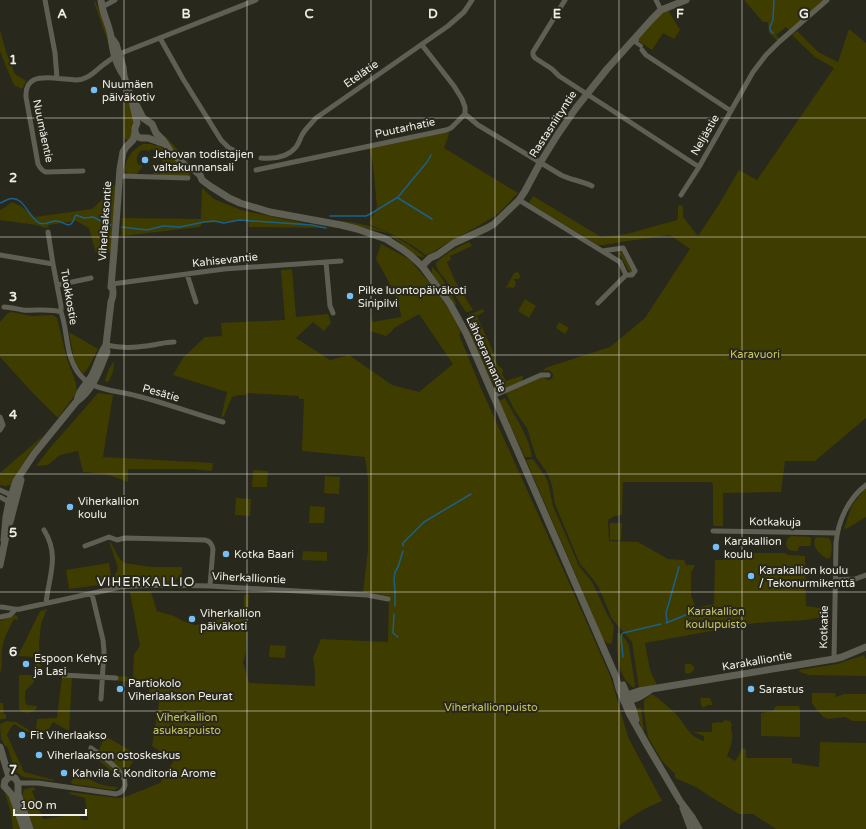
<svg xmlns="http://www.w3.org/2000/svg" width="866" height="829" font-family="'Varela Round',sans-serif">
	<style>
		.green { fill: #3f3c00 }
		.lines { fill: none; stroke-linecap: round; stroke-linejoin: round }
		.stream { stroke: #1c608a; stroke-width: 1.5 }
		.pedestrian { stroke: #605f53; stroke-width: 4 }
		.minor { stroke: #605f53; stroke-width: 5 }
		.tertiary { stroke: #605f53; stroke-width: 7 }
		.secondary { stroke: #605f53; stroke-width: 7 }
		.grid { fill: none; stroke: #eeeee7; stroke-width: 1; stroke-opacity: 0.55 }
		.poi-dot { fill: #74c0f6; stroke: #28281d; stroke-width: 1.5 }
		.labels { text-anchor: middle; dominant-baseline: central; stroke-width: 4; stroke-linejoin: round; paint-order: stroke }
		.street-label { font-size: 11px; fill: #eeeee7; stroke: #28281d }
		.poi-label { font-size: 11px; fill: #eeeee7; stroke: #28281d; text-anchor: start }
		.park-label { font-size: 11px; fill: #c9c55f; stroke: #28281d }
		.quarter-label { font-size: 13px; letter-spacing: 1px; fill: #eeeee7; stroke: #28281d }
		.grid-label { font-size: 13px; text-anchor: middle; font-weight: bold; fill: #eeeee7; stroke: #28281d; stroke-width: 4; stroke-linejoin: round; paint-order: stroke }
	</style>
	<rect width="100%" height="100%" fill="#28281d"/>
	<path class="green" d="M745 0H824L789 30 786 27 776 35 780 40 779 42 769 33 768 22H763L745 1Z
		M95 1 102 17 110 45H109L94 2Z
		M668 10 680 30 674 39 663 33 652 50 639 41V38L658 17Z
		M849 29 866 43V418L815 461H785L781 492 723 493V526H714L713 523V484L711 482H623L622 515 615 516 608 520 609 541 638 542 668 559 684 560 686 565H695L691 573V595L696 608 714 604 715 560H723V553H784L788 555 805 556 806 606 828 609 829 616 805 620 755 623 645 643 650 670 657 685 639 688 632 642 612 619 599 588 593 579 580 564 555 504 552 486 548 474 536 457 527 428 515 411 506 393 540 377H543L547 380C551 380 553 378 553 374L549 370 544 371 545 368 610 347 645 318 690 249 670 235 621 242 604 245H598L529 203 533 196 601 237 627 234 677 220 678 217V206L682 205 683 207V217L698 236 718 206 739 170 757 180 834 68 815 57 793 36V34L797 31 818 52 838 62Z
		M0 30 6 52 15 74 26 81 22 89 14 85 7 69 0 51Z
		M125 95C133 110 137 125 129 141L125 139 124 136Z
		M451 128 444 148 518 193 499 213 482 224 444 245 432 253 425 255C411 242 389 233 371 225L370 222 377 207 373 165 369 146Z
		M166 137 191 164 176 153 165 138Z
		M143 144H151L156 146 158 144 192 176 186 177 152 174 157 171 159 174 168 168 152 149 149 151 145 150 140 151C137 156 135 160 139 165H142V167L136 175H128C127 173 125 171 125 169 125 159 134 148 143 144Z
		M116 183 111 252 96 253 89 228 76 221 48 225 49 227 45 228 37 225 0 220V210L7 206 12 202 21 206 35 217 92 209 107 195Z
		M202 188 214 199 241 210 326 228 249 227 248 220 202 223 200 227 122 236V218L201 219Z
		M334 221C353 221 369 225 386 232L387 233Z
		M392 235 409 245 425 257C415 258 409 250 402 244 399 241 395 239 391 236Z
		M469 242 472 246 450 256 451 260 447 262 455 281 473 310 468 312H466C459 302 453 292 447 282 443 276 436 270 436 263 445 253 456 248 469 242Z
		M381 244 409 259 428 281 451 312 461 333 459 334 460 337 480 386 572 589 611 678 628 737 662 801C645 808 630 816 616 829H34L23 797V792L25 789 34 787 35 790 32 791 43 819 79 814 81 819 82 820H88L85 798 70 794 69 792 118 798 125 797 160 783 174 760 152 746 159 702H149V683L117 681 118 676 133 677 134 654 140 646 130 592H151L157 611 174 616 185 622 195 625 220 619 230 620 238 618 241 612 244 609V595L249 594 246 652 243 662 249 683 315 686V670L313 658 321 639 388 642 389 596 372 593H363L368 550V479L365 457 302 451 304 399H299V396L247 393 246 395H239L232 397 224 416 221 418 227 392 173 375 183 358 205 337 222 336 221 323 285 320 281 270 292 269 296 317 328 314 331 323 324 331 313 322 296 338 330 360 349 355 392 385 419 392 453 364 419 314 394 328 391 332 386 336 370 331 372 316 373 322 401 317C401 301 384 273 376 259Z
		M621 251 632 271 631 273H630L619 253Z
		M432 267C442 275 450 292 456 303V306L432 274Z
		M517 272 519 273 520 276 519 279H513L516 282 515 286 513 288 508 287 507 288H506L514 273Z
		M525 299 536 306 529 318 518 311Z
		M483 309 484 312 477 316 495 356 494 358 499 367 502 368 503 371 502 374 506 381 521 376H523L522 381 504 389 480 337 468 315Z
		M12 312 31 316 52 315 57 318 67 359 76 383 77 392 58 418 32 392 0 357V322L8 313Z
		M559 322 569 328 565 334 556 328Z
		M69 332 98 349 88 368 83 374 75 363 73 354Z
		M470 332H475L501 389V390L499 391 495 390 475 347Z
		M113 362 114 363 113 372 109 381 106 382 105 380 109 369Z
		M98 393 113 395 103 457 213 463 212 471 191 469H128V482L106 474 83 472 78 451 60 455 48 465 36 466 49 449 85 408Z
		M505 398C515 417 529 436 532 457H525L499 401Z
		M44 435 29 454 11 485 5 486 0 485V473Z
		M533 459 545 476 548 482 553 506 579 566 592 582 608 616 614 626 612 643 611 644 607 643 601 637 594 617 526 460Z
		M253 470 268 471 267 487H252Z
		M325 476 340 477 339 494 324 493Z
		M866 488V517L848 528 844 529 852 505Z
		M236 498 251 499 250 516 235 515Z
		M310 506 325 507 324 523H309Z
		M610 523H622L621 540H610Z
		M791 536 810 537 811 538V545L809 546H799L798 550 797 551C796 551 791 551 790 550 786 549 785 541 788 538 789 537 790 537 791 536Z
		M818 537 829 538C833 543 832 553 830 558L827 559C820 554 812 548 815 538Z
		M109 541 111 543 119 558 124 563 151 567H182V573L175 581 113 584 112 583 69 589 66 570 109 563 112 582 118 568Z
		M303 551 327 552V561L302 560Z
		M47 609 41 624 39 644 41 673H36L35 657 18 656 40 611Z
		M15 615 18 617 17 620 14 619C9 629 3 639 2 650 1 657 3 666 0 673V621Z
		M617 633H619C624 636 627 641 629 646L635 685 634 688C616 676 617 652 617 633Z
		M270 645 286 646 285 658 269 657Z
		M864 655 866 660V676L809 675 800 672 799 670 837 664Z
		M685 664H691L694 667V669L692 672 688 674 685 673Z
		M20 675H35L34 682 25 691V702L27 705 37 706C36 714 24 714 19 710V676Z
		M62 677H72L69 731 53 722 45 735 36 730 37 719 57 718Z
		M812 693H835L836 697 844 694H866V721H853L845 717 829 719 823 717 816 709 812 703Z
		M651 695H654C661 701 669 707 676 714 686 725 688 736 704 741V736L693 732H712V723L720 722 721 723 725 720 730 721 732 725 731 728C734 738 731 746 727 756L735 761 739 755 742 748 746 749V758H792V763L819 767 820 742 866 743V829H776L753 814H739L711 797 696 787 675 778V774L662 761 648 737 644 712V701L645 699Z
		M700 698H710L713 705H708L703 708 701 705Z
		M0 703H3L4 714H6V719H0Z
		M776 706H799L800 709V737L761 736V713L773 711Z
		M639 708H641L644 732H643L635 709Z
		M7 721 16 722 34 733 33 735 14 724 10 729 7 735 24 772 54 780V781L23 777 19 774 15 770 7 746H5L1 739 0 724Z
		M105 736 138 755 125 773 99 750Z
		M90 752 92 753C102 759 118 770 121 780L108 768 91 755 88 758 87 757Z
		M79 769H82L80 774C94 782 100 786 117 787L118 788 114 790 72 784 71 782Z
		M5 793 9 796 21 829H13L11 813Z"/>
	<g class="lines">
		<path class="stream" d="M773 33 770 30V27L773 20 774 0
			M398 198 432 219
			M0 203C3 202 6 200 9 199 24 195 28 217 39 223 47 226 51 220 57 221 62 221 68 228 72 223 74 220 74 217 76 215L84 218 93 217 103 222 111 225
			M330 216H366L372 213 398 197 427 162 431 155
			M122 227 147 230 163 226 180 227 204 222 214 221 224 223 239 220 312 225 326 228
			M403 546V543L424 522 471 494
			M395 606V590L394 580 395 572 398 567 403 551
			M394 614 393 633 398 637
			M667 622 666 613 679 567
			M666 623 693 612H699
			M623 633 661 624
			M622 634 621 637 623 657"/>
		<path class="pedestrian" d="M637 40 635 42 641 46"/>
		<path class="minor" d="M45 0 55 53 57 78
			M565 0 533 52V55L535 58 552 69 559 76 610 109 699 167 753 72 766 55 779 42 827 0
			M656 0 661 10
			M102 7 115 0
			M160 38 183 79 221 140 229 148 235 151
			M422 45 454 86 462 99 465 107V114
			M642 50 646 55 731 111
			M261 158C274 159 288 157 296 147 299 143 300 139 302 135 305 129 311 124 316 118L448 26 464 12 472 0
			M256 170 446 130 451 128 465 114 478 125 561 175C571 180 582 181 592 186
			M83 171 46 172C42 171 40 168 38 164L26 97C25 78 38 77 54 78 61 79 69 79 76 80 88 80 95 71 103 65 108 61 114 57 119 54L256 0
			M120 176 188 178
			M681 195 699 167
			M519 200 620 262 626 275
			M48 232 53 264
			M602 251 623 248 635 271 632 275H626
			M0 255 53 264 61 306V312C68 331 65 353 77 371 81 377 86 382 93 385 105 391 123 392 137 396 166 403 194 414 223 422
			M326 262 330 306 333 313
			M187 274 196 302
			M112 284 224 269 341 261
			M58 285 91 278
			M598 303 626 275
			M4 307C11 307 16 309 23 310 35 311 49 308 61 312
			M106 345C119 348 133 348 146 346 156 345 165 342 174 342
			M493 396 541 375H548
			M0 417 3 425 0 430
			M0 490 11 495 13 498
			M0 497 9 502 10 501
			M44 530C60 556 49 575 46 603
			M713 531 837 533
			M85 546 109 537 117 540 125 538 205 540C210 541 212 544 213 549L210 586
			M835 580 855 579 866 575
			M92 594 103 640 104 651 101 699
			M0 607C7 607 14 610 20 609L121 587C150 584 181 585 210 586L367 595 388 599
			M0 617 10 615 15 610
			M834 659 836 543C838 521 848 499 866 485
			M63 675 116 678
			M18 783H38L116 794C121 793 124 790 125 785 125 782 124 778 123 776 117 767 100 754 91 748"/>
		<path class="tertiary" d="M422 266 430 258 437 255 454 243 487 228 494 224 519 200 525 191 540 163 558 134 576 108 607 69 652 19 661 10 686 0
			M111 287 114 251 120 169 123 152 126 147 133 140 135 133
			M77 401C79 390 85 386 91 377 97 367 99 355 106 345
			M10 522 21 480
			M4 540 6 517 9 502 16 481 34 454 77 401C93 390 99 371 106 354L107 352 106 345 111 302C114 295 113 291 112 284
			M0 565 6 536
			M624 701 627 695 639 691 834 659 842 657 866 647
			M624 701C634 701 641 696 649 691
			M0 747 9 777
			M9 777H12L15 778 18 783V794L30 829
			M9 777 5 781 4 786 12 795 24 829"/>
		<path class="secondary" d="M101 0C102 13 109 24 111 37 113 52 115 63 124 76
			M111 37 116 44 119 54 123 67 124 76 132 101 137 123 135 128V133L138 137 141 138H148L165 144
			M132 101 137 106 143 118 152 124 156 133 163 140 171 152 188 168 193 169 200 175 202 180 210 186 229 198 240 203 270 212 341 225 357 229 386 239 402 249 410 255 422 266 450 304 466 333 616 677 619 689 629 713 647 745 680 801 692 817 699 829
			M623 685 633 709 636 720
			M683 808 691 829"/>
	</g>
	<path class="grid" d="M124 0V829M247 0V829M371 0V829M495 0V829M619 0V829M742 0V829M0 118H866M0 237H866M0 355H866M0 474H866M0 592H866M0 711H866"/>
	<g class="poi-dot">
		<circle cx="94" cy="90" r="4"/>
		<circle cx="145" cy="160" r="4"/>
		<circle cx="350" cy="296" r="4"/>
		<circle cx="70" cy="507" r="4"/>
		<circle cx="716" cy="547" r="4"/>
		<circle cx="226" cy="554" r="4"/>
		<circle cx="751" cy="576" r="4"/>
		<circle cx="192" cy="619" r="4"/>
		<circle cx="26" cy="664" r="4"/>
		<circle cx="120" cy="689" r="4"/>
		<circle cx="751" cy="689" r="4"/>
		<circle cx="22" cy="735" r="4"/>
		<circle cx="39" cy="755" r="4"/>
		<circle cx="64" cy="773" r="4"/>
	</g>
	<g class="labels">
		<g class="street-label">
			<text transform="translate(361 74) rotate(-35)">Etelätie</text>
			<text transform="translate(553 124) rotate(-57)">Rastasniityntie</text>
			<text transform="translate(405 128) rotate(-12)">Puutarhatie</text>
			<text transform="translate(43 131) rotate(78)">Nuumäentie</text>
			<text transform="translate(705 135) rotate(-60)">Neljästie</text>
			<text transform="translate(105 221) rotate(-86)">Viherlaaksontie</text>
			<text transform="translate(225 260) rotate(-6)">Kahisevantie</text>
			<text transform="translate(69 297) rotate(80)">Tuokkostie</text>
			<text transform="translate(486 354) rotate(66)">Lähderannantie</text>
			<text transform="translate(161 393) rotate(16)">Pesätie</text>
			<text transform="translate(775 522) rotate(1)">Kotkakuja</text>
			<text transform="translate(249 578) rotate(3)">Viherkalliontie</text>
			<text transform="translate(824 627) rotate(-89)">Kotkatie</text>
			<text transform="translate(757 661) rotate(-10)">Karakalliontie</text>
		</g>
		<g class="poi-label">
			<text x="102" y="84">Nuumäen<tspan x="102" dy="13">päiväkotiv</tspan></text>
			<text x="153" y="154">Jehovan todistajien<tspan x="153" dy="13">valtakunnansali</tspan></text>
			<text x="358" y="290">Pilke luontopäiväkoti<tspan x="358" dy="13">Sinipilvi</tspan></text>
			<text x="78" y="501">Viherkallion<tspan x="78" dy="13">koulu</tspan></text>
			<text x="724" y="541">Karakallion<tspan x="724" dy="13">koulu</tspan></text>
			<text x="234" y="554">Kotka Baari</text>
			<text x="759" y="570">Karakallion koulu<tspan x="759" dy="13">/ Tekonurmikenttä</tspan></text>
			<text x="200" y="613">Viherkallion<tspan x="200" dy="13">päiväkoti</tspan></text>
			<text x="34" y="658">Espoon Kehys<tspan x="34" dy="13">ja Lasi</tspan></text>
			<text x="128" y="683">Partiokolo<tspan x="128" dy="13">Viherlaakson Peurat</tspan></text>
			<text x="759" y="689">Sarastus</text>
			<text x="30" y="735">Fit Viherlaakso</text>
			<text x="47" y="755">Viherlaakson ostoskeskus</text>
			<text x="72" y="773">Kahvila &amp; Konditoria Arome</text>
		</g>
		<g class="park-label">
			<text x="755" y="354">Karavuori</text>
			<text x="716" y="611">Karakallion<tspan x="716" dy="13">koulupuisto</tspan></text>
			<text x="491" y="707">Viherkallionpuisto</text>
			<text x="187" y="717">Viherkallion<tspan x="187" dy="13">asukaspuisto</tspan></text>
		</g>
		<g class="quarter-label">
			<text x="146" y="582">VIHERKALLIO</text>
		</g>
	</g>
	<g class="grid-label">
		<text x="62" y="18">A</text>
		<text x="186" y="18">B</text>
		<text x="309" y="18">C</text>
		<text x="433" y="18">D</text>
		<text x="557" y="18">E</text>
		<text x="680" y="18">F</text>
		<text x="804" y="18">G</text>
		<text x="13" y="64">1</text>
		<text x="13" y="182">2</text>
		<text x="13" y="301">3</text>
		<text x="13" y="419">4</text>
		<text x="13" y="537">5</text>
		<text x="13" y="656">6</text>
		<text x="13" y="774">7</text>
	</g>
	<path d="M14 809v6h72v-6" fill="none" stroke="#eeeee7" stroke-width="2"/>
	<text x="20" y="809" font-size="12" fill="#eeeee7" stroke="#28281d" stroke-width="3" paint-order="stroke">100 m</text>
</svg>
